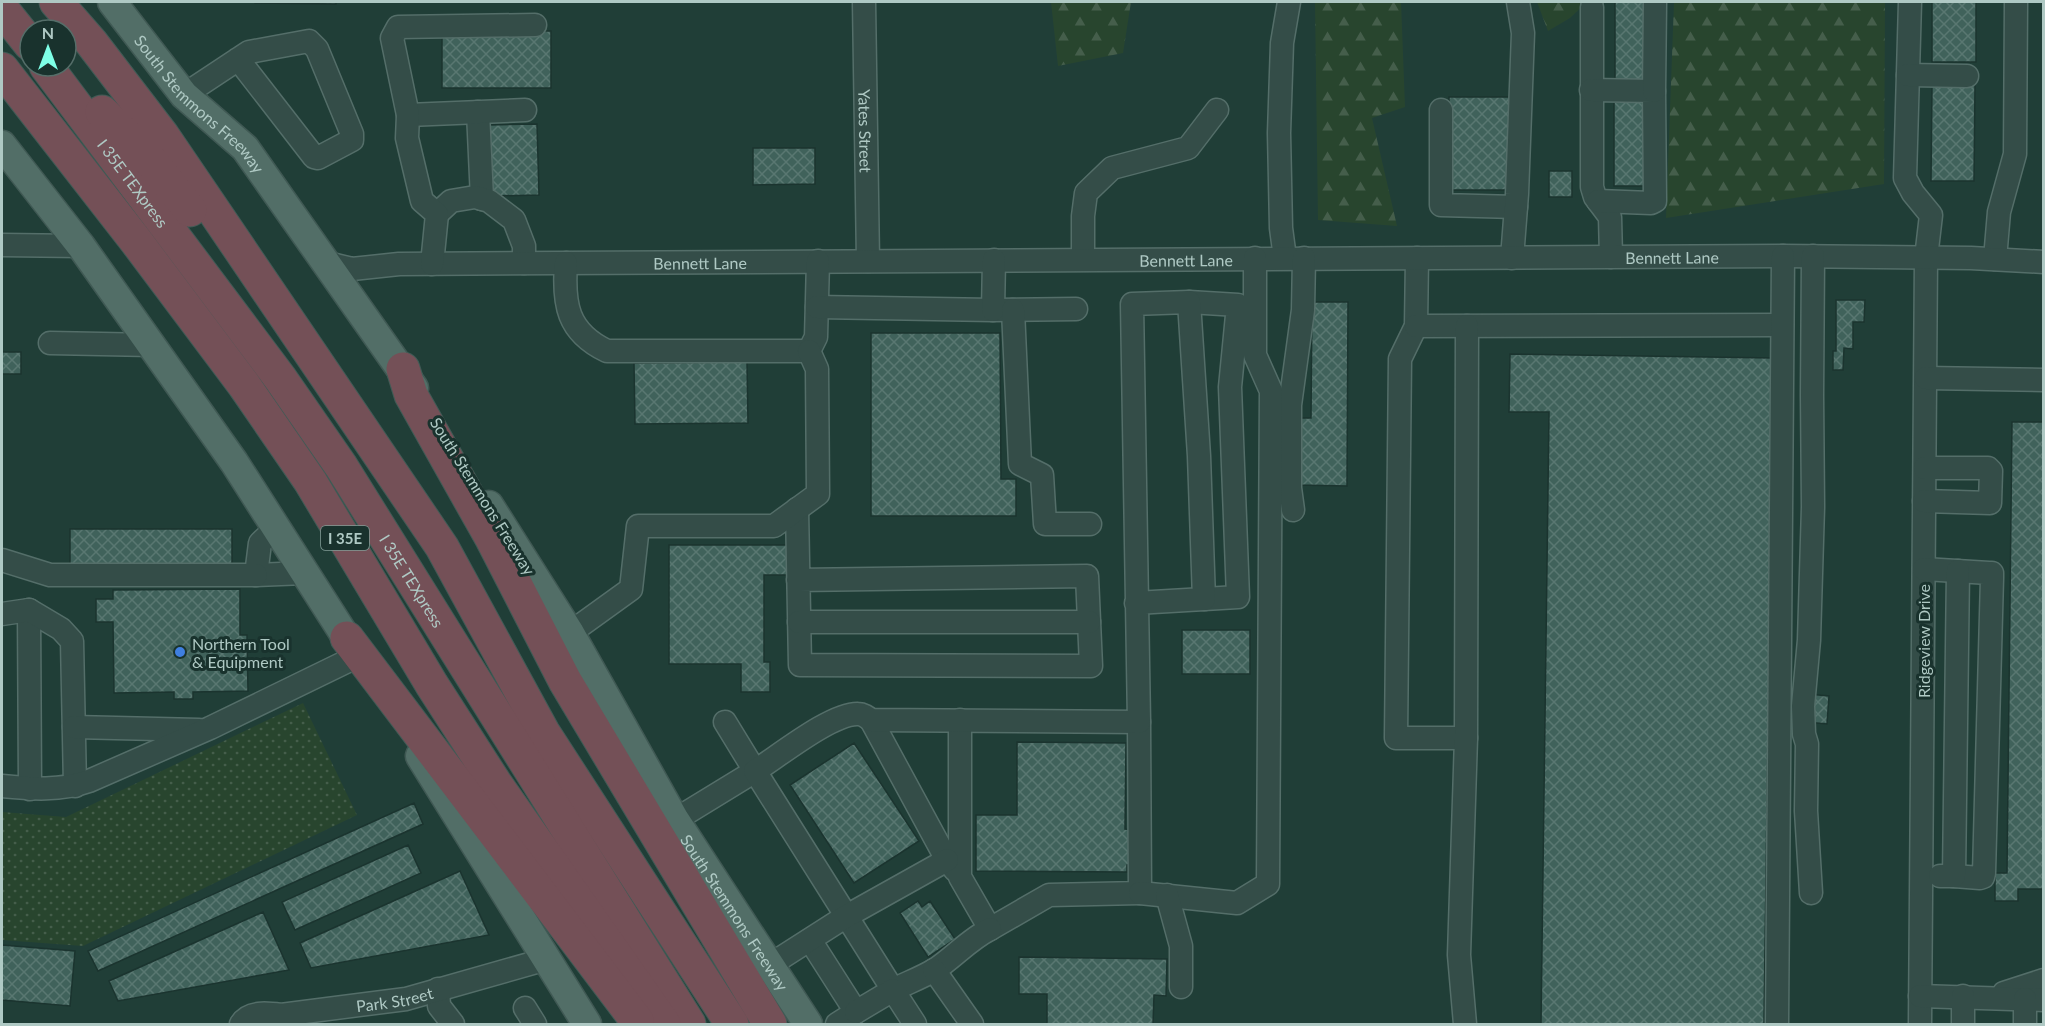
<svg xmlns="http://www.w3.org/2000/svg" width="2045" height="1026" font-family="Lato,sans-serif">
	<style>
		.grass { fill: url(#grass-dots) }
		.forest { fill: url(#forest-firs) }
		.building { fill: url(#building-cross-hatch); stroke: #1b342f; stroke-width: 1.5 }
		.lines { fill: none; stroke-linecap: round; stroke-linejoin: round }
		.minor-casing { stroke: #546e69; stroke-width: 25 }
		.major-casing { stroke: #405954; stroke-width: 31 }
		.highway-casing { stroke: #415b56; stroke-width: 35 }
		.minor { stroke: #344d48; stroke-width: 22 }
		.major { stroke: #526e67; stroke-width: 28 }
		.highway { stroke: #745057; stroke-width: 33 }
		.shop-dot { fill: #3f7fe0; stroke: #19322d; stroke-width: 2 }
		.labels { text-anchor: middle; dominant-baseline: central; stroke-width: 6; stroke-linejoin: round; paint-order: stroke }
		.shield { fill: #19322d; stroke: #829c97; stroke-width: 1.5 }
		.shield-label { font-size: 15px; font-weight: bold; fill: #afc9c4 }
		.street-label { font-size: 16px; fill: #afc9c4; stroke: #19322d }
		.poi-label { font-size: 16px; fill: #afc9c4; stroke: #19322d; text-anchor: start }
	</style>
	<defs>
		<pattern id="grass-dots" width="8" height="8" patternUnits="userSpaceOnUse" patternTransform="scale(1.5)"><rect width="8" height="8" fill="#28452e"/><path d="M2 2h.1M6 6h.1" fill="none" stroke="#455e4b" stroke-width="1.8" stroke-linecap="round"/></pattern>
		<pattern id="forest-firs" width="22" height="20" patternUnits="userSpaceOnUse" patternTransform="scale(1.5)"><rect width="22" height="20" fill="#28452e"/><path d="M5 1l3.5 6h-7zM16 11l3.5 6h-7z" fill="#455e4b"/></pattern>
		<pattern id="building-cross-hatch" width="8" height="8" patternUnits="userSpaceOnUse" patternTransform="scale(1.5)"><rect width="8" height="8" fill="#40625b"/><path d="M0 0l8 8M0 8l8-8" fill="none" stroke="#597771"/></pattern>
	</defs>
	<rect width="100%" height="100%" fill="#203e37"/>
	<path class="grass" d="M303 703 357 815 83 946 2 940V812L66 817Z"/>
	<path class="forest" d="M1051 2H1131L1123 53 1058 66Z
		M1315 2H1401L1405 107 1372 118 1397 226 1318 220Z
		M1537 2H1587L1570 18 1548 31Z
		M1674 2H1885L1884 184 1666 218Z"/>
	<path class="building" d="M255 2H336V4L255 3Z
		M1615 2H1646V80H1615Z
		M1932 2H1976V62H1932Z
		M442 31H551V88H442Z
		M1932 85H1975L1974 181H1931Z
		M1449 97H1510V190H1449Z
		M1614 102H1645V186H1614Z
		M537 124 539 195 491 196 489 125Z
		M753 148H815V184L753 185Z
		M1549 171H1572V197H1549Z
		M1836 300H1865L1864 322H1853V349L1844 348 1843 370H1833V351H1836Z
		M1312 302H1348L1347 486 1296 485 1297 418H1311Z
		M871 333H1000L1001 479H1016V516H871Z
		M2 352H21V374H2Z
		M1510 354 1773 358 1764 1024H1541L1549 412H1509Z
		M747 362 748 423 635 424 634 363Z
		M2012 422H2044V889H2018V901H1995V873H2007Z
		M70 529H232V566H70Z
		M669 545H792V575H764V662H770V692H741V664H669Z
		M240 589V635H247L248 691 193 692V699H174V692L114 693 113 622H96V599H113V590Z
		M1182 630H1250V674H1182Z
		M1808 694 1829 696 1827 724 1806 722Z
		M1017 742 1126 743 1125 829 1138 830V865H1127V872L976 871V815H1017Z
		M854 743 919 841 854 883 790 785Z
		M414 803 423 824 98 971 88 951Z
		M408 845 421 873 295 930 282 902Z
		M460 871 489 935 311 968 300 943Z
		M918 901 922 907 930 901 955 939 928 957 900 913Z
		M263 912 289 970 118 1001 109 981Z
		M2 945 75 951 70 1006 2 1000Z
		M1019 957 1167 959 1166 996 1154 995 1153 1024H1047V994H1019Z"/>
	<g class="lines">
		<g class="minor-casing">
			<g id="minor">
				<path id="s1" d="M864 2 868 261"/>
				<path d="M1910 2 1905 178 1913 193 1931 215 1926 258 1920 1024"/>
				<path d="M1592 7V187L1595 197 1610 217 1611 257"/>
				<path d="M1908 75 1967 76"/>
				<path d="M1591 90 1654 91 1655 201 1651 203 1598 201"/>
				<path d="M1654 91 1655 3"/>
				<path d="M184 95 249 52 309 41 317 49 352 134V140L318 158 314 157 238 59"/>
				<path d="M1441 110V205L1516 207"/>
				<path d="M478 112 482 199"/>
				<path d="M408 115 525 110"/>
				<path d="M437 214 451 201 475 197 489 201 514 220 524 246V263"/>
				<path d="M2 245 81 246"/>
				<path d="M1285 258 1281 228 1279 133 1282 43 1289 2"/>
				<path d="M1417 258 1416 326 1400 359 1396 738H1466"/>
				<path d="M1512 258 1517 194 1523 33 1518 2"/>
				<path d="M1083 259V216L1086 193 1112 168 1188 148 1217 110"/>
				<path d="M1995 259 1999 212 2015 154 2016 2"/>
				<path id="s2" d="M327 263 352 269 399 264 1783 256 1971 258 2044 262"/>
				<path d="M566 263C563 304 567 332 607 351H809L816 337 818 261"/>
				<path d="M432 264 437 214 422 201 407 138 408 115 392 38 398 27 535 25"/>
				<path d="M1189 302 1238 305 1230 387 1238 597 1204 599"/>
				<path d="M817 307 993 310 1076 309"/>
				<path d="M993 310 994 260"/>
				<path d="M1013 310 1020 464 1042 475 1045 524H1090"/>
				<path d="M1416 326 1782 325"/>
				<path d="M50 343 152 345"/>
				<path d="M1926 378 2044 380"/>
				<path d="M1924 501 1990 503 1991 471 1988 468H1925"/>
				<path d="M797 509C798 561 799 613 800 665L1091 666 1087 576 798 580"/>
				<path d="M1293 510 1290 488V405L1303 310 1304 258"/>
				<path d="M276 528 260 543 256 575 305 573"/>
				<path d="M2 560 50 575H256"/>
				<path d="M1924 569 1989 573H1992V578L1984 873 1983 877 1980 878 1954 876"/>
				<path d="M29 610 30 789"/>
				<path d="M2 614 29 610 61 629 72 641 75 786"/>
				<path d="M799 622H1089"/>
				<path d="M570 633 631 589 638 526H774L818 494 817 369 809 351"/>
				<path d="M871 720 947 860 955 870"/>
				<path d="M960 720V877L990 929 1049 895 1140 893 1139 722"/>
				<path d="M74 727 199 730"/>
				<path d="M2 786C31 789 61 791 89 781L210 728 358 656"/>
				<path d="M675 820 755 771 725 722"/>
				<path d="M1940 876H1954L1958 571"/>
				<path d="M1140 893 1237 903 1268 884 1271 391 1255 355V258"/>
				<path d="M1811 893 1806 811 1807 744 1804 734 1803 706 1809 640 1813 507 1812 395 1813 256"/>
				<path d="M1167 895 1181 946V987"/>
				<path d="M990 929C970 939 955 956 936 969 923 977 907 983 893 990L755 771C779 756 832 713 858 714 863 714 867 717 871 720L1139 722 1132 304 1189 302 1199 456 1204 599 1136 603"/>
				<path d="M810 940 856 1012 837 1024"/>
				<path d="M770 965 845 917 947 860"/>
				<path d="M934 970 972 1024"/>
				<path d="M438 989 439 1006 453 1024"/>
				<path d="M2004 993 2044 980"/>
				<path d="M1920 996 2044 1000"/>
				<path d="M525 1008 535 1024"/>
				<path d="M856 1012 893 990 915 1024"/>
				<path id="s3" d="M241 1024C249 1011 267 1013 281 1015L406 999 547 959"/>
				<path d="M1465 1024 1459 955 1466 738 1467 326"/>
				<path d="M1777 1024 1783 256"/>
				<path d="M1963 1024V996"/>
				<path d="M2025 1024V999"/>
			</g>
		</g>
		<g class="major-casing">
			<g id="major">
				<path id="s4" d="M112 2 184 95 245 148 414 388"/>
				<path d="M2 145 81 246 234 462 358 656"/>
				<path id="s5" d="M489 505 570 633 675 820 808 1024"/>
				<path d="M420 756 587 1024"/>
			</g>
		</g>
		<g class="highway-casing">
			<g id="highway">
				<path d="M56 2 91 42 163 136 442 547 543 732 732 1024"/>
				<path d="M2 9 30 44"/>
				<path id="s6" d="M46 66 280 378 341 466 689 1024"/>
				<path d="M2 69 136 241 244 385 310 481 432 685 495 783 664 1024"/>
				<path d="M102 112 151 161 190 210"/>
				<path d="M403 369 411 395 492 539 565 681 770 1024"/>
				<path d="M347 638 637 1021"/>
			</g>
		</g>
		<use href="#minor" class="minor"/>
		<use href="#major" class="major"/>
		<use href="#highway" class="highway"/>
	</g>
	<circle class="shop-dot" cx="180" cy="652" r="6"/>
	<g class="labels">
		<rect class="shield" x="321" y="526" width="48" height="24" rx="4.5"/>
		<g class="shield-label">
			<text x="345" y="538">I 35E</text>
		</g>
		<g class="street-label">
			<text stroke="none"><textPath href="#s4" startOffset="135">South Stemmons Freeway</textPath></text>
			<text stroke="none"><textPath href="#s1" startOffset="129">Yates Street</textPath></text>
			<text stroke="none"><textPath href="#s6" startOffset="146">I 35E TEXpress</textPath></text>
			<text stroke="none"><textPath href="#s2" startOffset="1346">Bennett Lane</textPath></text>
			<text stroke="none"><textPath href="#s2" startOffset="860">Bennett Lane</textPath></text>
			<text stroke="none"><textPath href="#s2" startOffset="374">Bennett Lane</textPath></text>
			<text transform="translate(483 496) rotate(58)">South Stemmons Freeway</text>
			<text stroke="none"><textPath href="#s6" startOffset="632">I 35E TEXpress</textPath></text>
			<text transform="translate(1923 641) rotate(-90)">Ridgeview Drive</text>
			<text stroke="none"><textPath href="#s5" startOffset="476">South Stemmons Freeway</textPath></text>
			<text stroke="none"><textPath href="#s3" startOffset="158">Park Street</textPath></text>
		</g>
		<g class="poi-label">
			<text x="192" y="643">Northern Tool<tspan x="192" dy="18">&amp; Equipment</tspan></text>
		</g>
	</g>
	<rect width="2045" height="1026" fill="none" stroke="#afc9c4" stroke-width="6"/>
	<g transform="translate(48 48)"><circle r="28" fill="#19322d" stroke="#556e69" stroke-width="1.5"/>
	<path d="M0-4.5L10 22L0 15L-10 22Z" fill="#7effe6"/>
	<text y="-9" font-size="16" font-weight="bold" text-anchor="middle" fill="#afc9c4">N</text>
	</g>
</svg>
